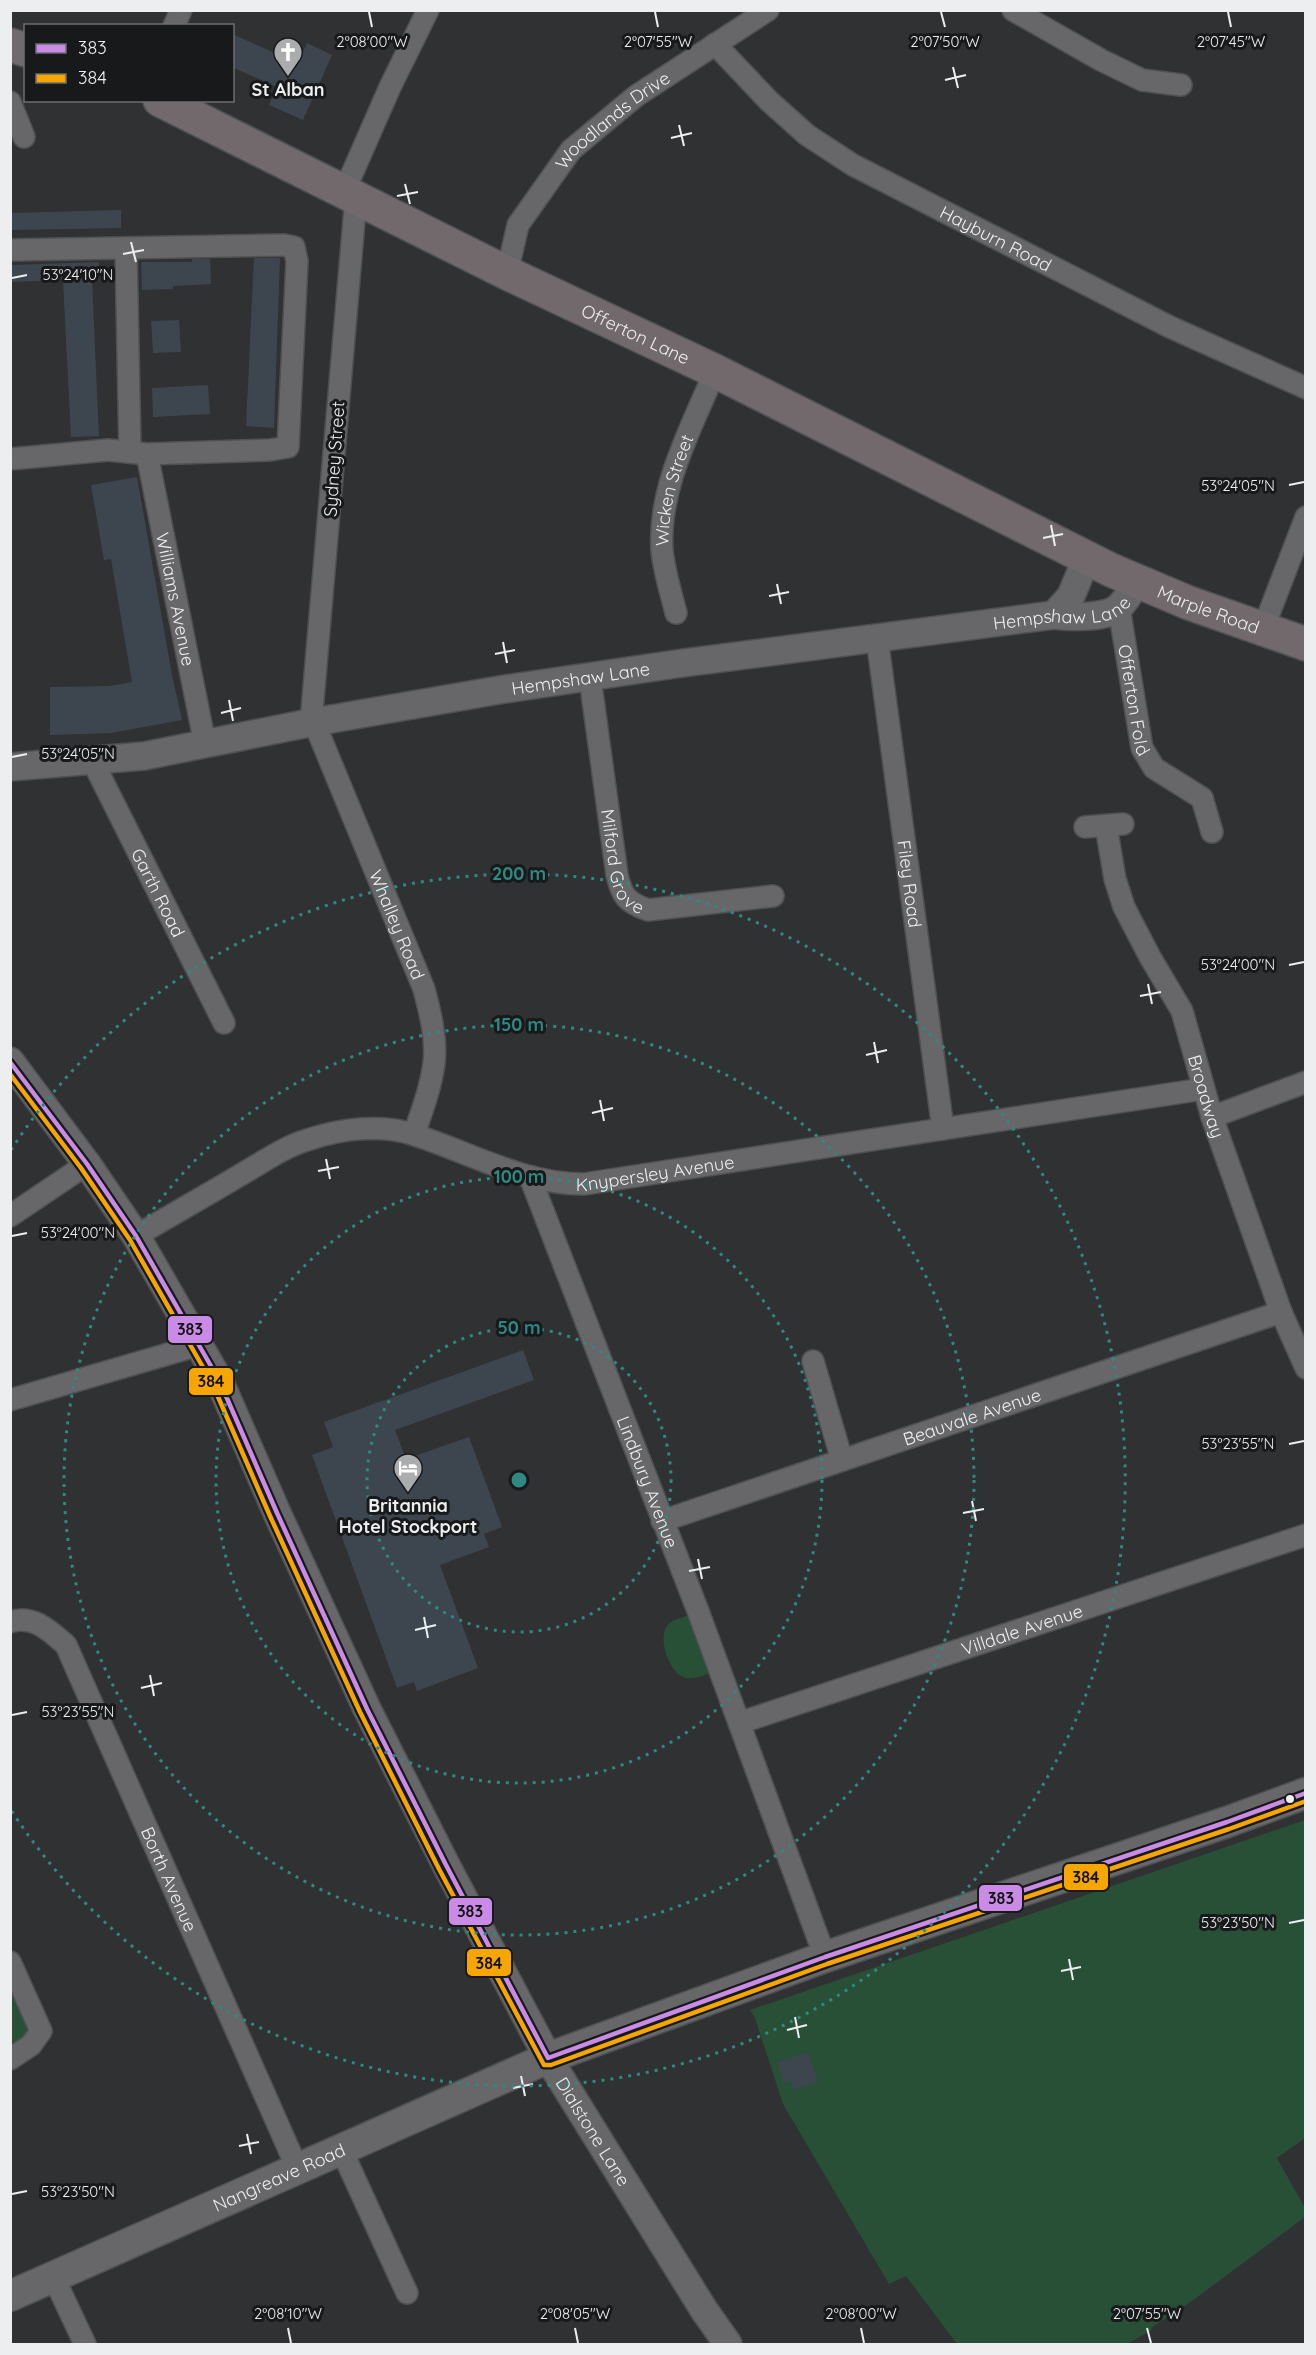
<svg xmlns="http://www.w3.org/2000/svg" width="1316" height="2355" font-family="Quicksand,sans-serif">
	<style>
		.green { fill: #275036 }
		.building { fill: #3d464f }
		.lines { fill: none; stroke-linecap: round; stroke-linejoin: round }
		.minor-casing { stroke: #4f5052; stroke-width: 24 }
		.tertiary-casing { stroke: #4f5052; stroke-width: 30 }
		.secondary-casing { stroke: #4f5052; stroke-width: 33 }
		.primary-casing { stroke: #4f5052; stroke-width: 36 }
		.minor { stroke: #676769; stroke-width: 21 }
		.tertiary { stroke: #676769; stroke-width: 27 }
		.secondary { stroke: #676769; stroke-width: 30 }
		.primary { stroke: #72696d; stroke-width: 33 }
		.bus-1-casing { stroke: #18191a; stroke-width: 9 }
		.bus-2-casing { stroke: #18191a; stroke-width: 9 }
		.bus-1 { stroke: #ca8be6; stroke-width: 4.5 }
		.bus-2 { stroke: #f7a600; stroke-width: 4.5 }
		.ticks { fill: none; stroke: #edeef0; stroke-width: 2 }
		.ring { fill: none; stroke: #308882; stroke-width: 3; stroke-dasharray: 3 6 }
		.bus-dot { fill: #edeef0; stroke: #18191a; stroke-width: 2 }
		.labels { text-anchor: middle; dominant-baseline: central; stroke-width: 6; stroke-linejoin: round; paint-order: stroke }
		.poi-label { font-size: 18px; font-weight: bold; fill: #edeef0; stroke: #18191a }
		.street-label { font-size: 18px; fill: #edeef0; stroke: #18191a }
		.ticks-label { font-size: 15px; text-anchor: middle; fill: #edeef0; stroke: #18191a; stroke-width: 6; stroke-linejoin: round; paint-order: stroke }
		.centre { fill: #308882; stroke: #18191a; stroke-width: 3 }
		.ring-label { font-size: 18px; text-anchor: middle; font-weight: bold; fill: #308882; stroke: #18191a; stroke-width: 6; stroke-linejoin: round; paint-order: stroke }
		.line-badge { stroke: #18191a; stroke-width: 2 }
		.pale-badge-label { font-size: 16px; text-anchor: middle; font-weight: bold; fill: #111 }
	</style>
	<rect width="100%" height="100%" fill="#303133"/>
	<path class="green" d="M697 1614 718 1670C709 1673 696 1680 686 1678 670 1675 657 1639 667 1626 673 1618 688 1616 697 1614Z
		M1305 1820V2138L1277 2158 1305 2208V2217L1192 2301 1151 2328 1152 2330 1127 2344H957L906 2276 889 2284 783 2104 755 2018 750 2010Z
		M10 1962 41 2031 10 2059Z"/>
	<path class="building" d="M232 34 298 63 307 43 332 55 303 120 269 105 277 87 232 67Z
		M121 210V228L10 230V213Z
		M254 258H280L274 428 246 426Z
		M192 259H210L211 284 173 286V289L142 290 141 262H192Z
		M99 262V280H92L99 436 71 437 63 280 10 282V265Z
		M179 320 181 352 153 353 151 321Z
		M208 385 210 414 153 417 152 388Z
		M137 477 172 675 182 720 111 733 50 735V687L109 686 132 682 111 559 104 560 91 485Z
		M523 1350 534 1380 395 1430 406 1459 469 1437 502 1527 484 1534 489 1547 440 1565 478 1668 417 1691 414 1682 397 1688 312 1455 333 1447 324 1422Z
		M808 2052 818 2082 794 2090 790 2080 784 2083 777 2063Z"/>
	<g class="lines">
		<g class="minor-casing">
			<g id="minor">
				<path d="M1013 10 1101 60 1142 80 1181 85"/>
				<path d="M174 26 181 10"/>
				<path id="s1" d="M715 44 769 101 807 135 853 165 1170 327 1306 388"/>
				<path d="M10 102 24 137"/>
				<path d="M344 192 390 87 428 10"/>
				<path id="s2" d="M356 197 312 711 314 722 424 989C430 1012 437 1039 434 1063 431 1087 422 1111 414 1134"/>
				<path d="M126 248 130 452"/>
				<path d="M10 250 284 245 294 247 297 261 288 447 270 450 147 454 108 450 10 459"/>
				<path id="s3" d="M507 273 518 225 571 150 636 96 768 10"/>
				<path id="s4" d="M147 454 205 744"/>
				<path id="s5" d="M1119 608 1142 748 1154 768 1202 798 1212 832"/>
				<path id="s6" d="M676 613C671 593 664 571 662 550 658 487 692 427 715 371"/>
				<path d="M1263 629 1306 517"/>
				<path id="s7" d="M877 638 943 1129"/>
				<path id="s8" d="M590 678 617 875C622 896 626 902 648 910L773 896"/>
				<path id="s9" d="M93 762 224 1023"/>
				<path id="s10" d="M1106 826 1115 879 1124 907 1150 957 1182 1011 1212 1117 1281 1312 1306 1368"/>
				<path d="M1085 827 1123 824"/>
				<path d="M1212 1117 1306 1082"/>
				<path id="s11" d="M530 1177 698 1611 825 1957"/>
				<path d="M10 1216 87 1164"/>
				<path id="s12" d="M136 1236C171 1215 207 1195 242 1174 263 1162 284 1147 307 1140 339 1129 382 1123 415 1135 471 1153 523 1184 584 1184L1203 1089"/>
				<path d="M813 1361 842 1460"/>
				<path d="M10 1400 199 1345"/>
				<path id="s13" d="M662 1521 1281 1312"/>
				<path id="s14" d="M10 1622C33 1614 50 1631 66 1645L298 2170"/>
				<path id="s15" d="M739 1723 1306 1535"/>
				<path d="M10 1962 41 2031 31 2045 10 2059"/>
				<path d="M342 2151 407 2293"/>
				<path d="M53 2276 85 2344"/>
			</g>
		</g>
		<g class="tertiary-casing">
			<g id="tertiary">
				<path d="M1054 615 1071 596 1087 557"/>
				<path id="s16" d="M10 767 144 756 314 722 505 689 683 663 1054 615C1070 617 1108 619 1120 606 1127 599 1132 590 1137 582"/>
				<path id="s17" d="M10 1061 87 1164 136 1236 219 1380 277 1513 367 1709 446 1865 548 2058 704 2310 728 2344"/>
			</g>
		</g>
		<g class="secondary-casing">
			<g id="secondary">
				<path id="s18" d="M10 2296 548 2058 825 1957 1227 1822 1306 1793"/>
			</g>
		</g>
		<g class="primary-casing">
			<g id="primary">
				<path d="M10 45 26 50"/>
				<path id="s19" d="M160 100 507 273 715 371 1111 570 1189 603 1306 644"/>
			</g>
		</g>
		<use href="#minor" class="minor"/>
		<use href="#tertiary" class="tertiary"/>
		<use href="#secondary" class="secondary"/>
		<use href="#primary" class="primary"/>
		<g class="bus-1-casing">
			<path id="bus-1" d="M10 1062 87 1164 136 1236 219 1380 277 1513 367 1709 446 1865 548 2058 825 1957 1227 1822 1306 1793"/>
		</g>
		<g class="bus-2-casing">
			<path id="bus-2" d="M10 1074 81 1168 130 1240 212 1383 270 1516 360 1712 439 1869 544 2065H551L827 1964 1229 1829 1306 1801"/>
		</g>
		<use href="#bus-1" class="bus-1"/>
		<use href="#bus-2" class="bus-2"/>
	</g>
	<path class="ticks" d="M369 12 372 27M655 12 658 27M941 12 945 27M1228 12 1231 27M953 67 958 88M945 80 966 75M679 125 684 146M671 138 692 133M405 184 410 204M397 196 418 192M131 242 136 262M123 254 144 250M12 278 27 275M1289 485 1304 482M1051 525 1055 546M1043 538 1063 534M777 584 781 604M769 596 789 592M503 642 507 663M495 654 515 650M229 700 233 721M221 713 241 708M12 757 27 754M1289 965 1304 962M1148 984 1152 1004M1140 996 1161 992M874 1042 878 1063M866 1055 887 1050M600 1100 604 1121M592 1113 613 1108M326 1159 330 1179M318 1171 339 1167M12 1236 27 1233M1289 1444 1304 1441M972 1501 976 1521M963 1513 984 1509M698 1559 702 1579M689 1571 710 1567M424 1617 428 1638M415 1630 436 1625M150 1675 154 1696M141 1688 162 1683M12 1715 27 1712M1289 1923 1304 1920M1069 1959 1073 1980M1061 1971 1081 1967M795 2017 799 2038M787 2030 807 2025M521 2076 525 2096M513 2088 533 2084M247 2134 251 2154M239 2146 259 2142M12 2194 27 2191M288 2328 291 2343M575 2328 578 2343M861 2328 864 2343M1147 2328 1151 2343"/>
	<g class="ring">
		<circle cx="519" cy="1480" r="152"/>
		<circle cx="519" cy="1480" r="303"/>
		<circle cx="519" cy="1480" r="455"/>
		<path d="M11 1150A606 606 0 1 1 11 1810"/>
	</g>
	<defs>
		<g id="church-pin" transform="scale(1.5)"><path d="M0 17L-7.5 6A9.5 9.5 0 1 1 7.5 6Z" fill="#abacae" stroke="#18191a"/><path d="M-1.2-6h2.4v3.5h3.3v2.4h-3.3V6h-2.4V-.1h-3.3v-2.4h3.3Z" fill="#fff"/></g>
		<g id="hotel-pin" transform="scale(1.5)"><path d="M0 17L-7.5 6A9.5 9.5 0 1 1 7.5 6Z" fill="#abacae" stroke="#18191a"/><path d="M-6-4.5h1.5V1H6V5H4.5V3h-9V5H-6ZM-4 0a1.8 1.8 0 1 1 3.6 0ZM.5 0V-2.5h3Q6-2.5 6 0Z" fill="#fff"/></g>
	</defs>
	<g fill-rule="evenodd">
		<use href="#church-pin" x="288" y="52"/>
		<use href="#hotel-pin" x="408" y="1468"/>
	</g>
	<circle class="bus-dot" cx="1290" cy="1799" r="5"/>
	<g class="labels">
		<g class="poi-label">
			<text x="288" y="89">St Alban</text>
			<text x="408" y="1505">Britannia<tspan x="408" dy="21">Hotel Stockport</tspan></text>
		</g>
		<g class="street-label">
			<text stroke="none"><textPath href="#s3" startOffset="192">Woodlands Drive</textPath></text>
			<text stroke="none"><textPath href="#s1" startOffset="345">Hayburn Road</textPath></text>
			<text stroke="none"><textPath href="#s19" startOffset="530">Offerton Lane</textPath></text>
			<text transform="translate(334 459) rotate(-86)">Sydney Street</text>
			<text stroke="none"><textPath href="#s6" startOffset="126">Wicken Street</textPath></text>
			<text stroke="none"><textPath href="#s4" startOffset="148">Williams Avenue</textPath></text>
			<text stroke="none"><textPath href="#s16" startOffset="1064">Hempshaw Lane</textPath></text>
			<text stroke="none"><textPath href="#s19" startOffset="1166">Marple Road</textPath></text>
			<text stroke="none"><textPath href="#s16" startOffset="578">Hempshaw Lane</textPath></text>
			<text stroke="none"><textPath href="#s5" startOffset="93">Offerton Fold</textPath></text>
			<text stroke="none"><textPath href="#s8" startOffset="188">Milford Grove</textPath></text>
			<text stroke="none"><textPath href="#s7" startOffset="248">Filey Road</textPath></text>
			<text stroke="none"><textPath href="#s9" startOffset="146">Garth Road</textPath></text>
			<text stroke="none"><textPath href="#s2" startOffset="746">Whalley Road</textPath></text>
			<text stroke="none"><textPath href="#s10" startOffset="291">Broadway</textPath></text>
			<text stroke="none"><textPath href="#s12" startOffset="555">Knypersley Avenue</textPath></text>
			<text stroke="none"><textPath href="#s13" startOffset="327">Beauvale Avenue</textPath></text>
			<text stroke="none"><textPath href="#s11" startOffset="327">Lindbury Avenue</textPath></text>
			<text stroke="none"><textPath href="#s15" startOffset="298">Villdale Avenue</textPath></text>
			<text stroke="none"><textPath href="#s14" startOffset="320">Borth Avenue</textPath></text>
			<text stroke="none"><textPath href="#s17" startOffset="1222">Dialstone Lane</textPath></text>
			<text stroke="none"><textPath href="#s18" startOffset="294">Nangreave Road</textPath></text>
		</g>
	</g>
	<g class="ticks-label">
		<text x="372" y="47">2°08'00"W</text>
		<text x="658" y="47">2°07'55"W</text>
		<text x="945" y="47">2°07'50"W</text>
		<text x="1231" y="47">2°07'45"W</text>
		<text x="78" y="280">53°24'10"N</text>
		<text x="1238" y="491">53°24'05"N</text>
		<text x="78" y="759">53°24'05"N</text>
		<text x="1238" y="970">53°24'00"N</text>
		<text x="78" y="1238">53°24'00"N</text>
		<text x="1238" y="1449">53°23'55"N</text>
		<text x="78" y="1717">53°23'55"N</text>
		<text x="1238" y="1928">53°23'50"N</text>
		<text x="78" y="2197">53°23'50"N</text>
		<text x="288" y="2319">2°08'10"W</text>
		<text x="575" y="2319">2°08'05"W</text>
		<text x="861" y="2319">2°08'00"W</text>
		<text x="1147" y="2319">2°07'55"W</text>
	</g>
	<circle cx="519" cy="1480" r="9" class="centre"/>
	<g class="ring-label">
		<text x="519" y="880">200 m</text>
		<text x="519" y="1031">150 m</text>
		<text x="519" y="1183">100 m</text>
		<text x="519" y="1334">50 m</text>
	</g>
	<g class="line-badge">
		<rect x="167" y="1315" width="46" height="29" rx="6" fill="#ca8be6"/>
		<rect x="188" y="1367" width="46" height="29" rx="6" fill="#f7a600"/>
		<rect x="1063" y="1863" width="46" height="28" rx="6" fill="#f7a600"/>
		<rect x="978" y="1884" width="45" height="28" rx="6" fill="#ca8be6"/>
		<rect x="448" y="1897" width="45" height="29" rx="6" fill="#ca8be6"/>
		<rect x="466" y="1948" width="46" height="29" rx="6" fill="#f7a600"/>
	</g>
	<g class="pale-badge-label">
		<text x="190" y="1335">383</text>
		<text x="211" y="1387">384</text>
		<text x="1086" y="1883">384</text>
		<text x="1001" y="1904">383</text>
		<text x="470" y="1917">383</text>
		<text x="489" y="1969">384</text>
	</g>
	<rect width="1316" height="2355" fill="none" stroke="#edeef0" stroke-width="24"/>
	<rect x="24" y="24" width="210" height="78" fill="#18191a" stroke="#6d6e70" stroke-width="1.5"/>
	<rect x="36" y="44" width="30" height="9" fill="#ca8be6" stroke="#6d6e70" stroke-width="1.5"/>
	<text x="78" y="54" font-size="18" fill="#edeef0">383</text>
	<rect x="36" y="74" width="30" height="9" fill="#f7a600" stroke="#6d6e70" stroke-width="1.5"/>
	<text x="78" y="84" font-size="18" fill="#edeef0">384</text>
</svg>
